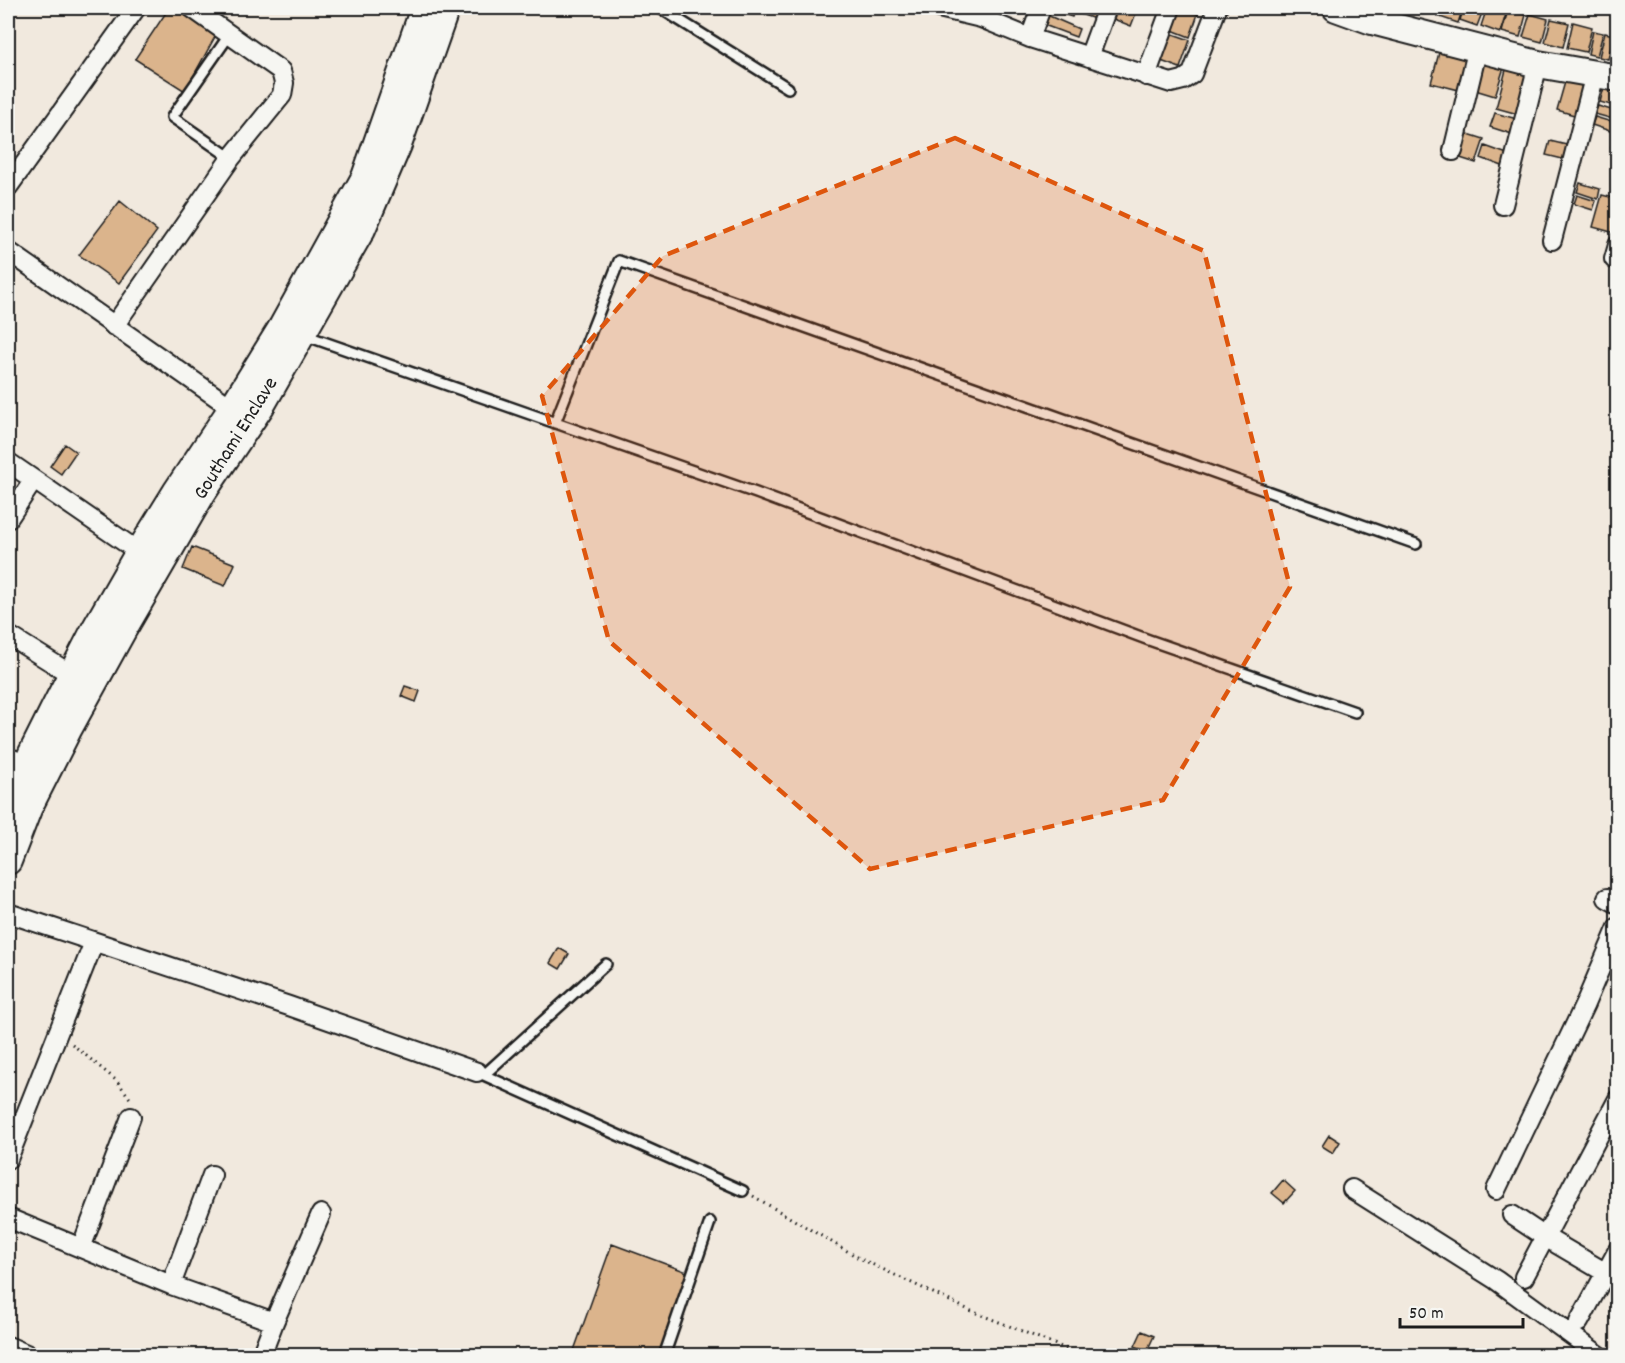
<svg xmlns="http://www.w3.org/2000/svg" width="1625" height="1363" font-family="Dekko,sans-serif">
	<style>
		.building { fill: #dbb48c; stroke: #1c1c1c; stroke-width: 1.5 }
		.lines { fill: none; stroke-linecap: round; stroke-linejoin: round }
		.lane-casing { stroke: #1c1c1c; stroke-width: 14 }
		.street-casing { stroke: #1c1c1c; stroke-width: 22 }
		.secondary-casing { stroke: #1c1c1c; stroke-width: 30 }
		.path { stroke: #1c1c1c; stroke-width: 3; stroke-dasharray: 1.5 4.5; stroke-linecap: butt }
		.lane { stroke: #f6f6f2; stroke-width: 9 }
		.street { stroke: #f6f6f2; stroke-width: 18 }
		.secondary { stroke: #f6f6f2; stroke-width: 26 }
		.marked { fill: #de560d; fill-opacity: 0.2; stroke: #de560d; stroke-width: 4.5; stroke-dasharray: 12 8; stroke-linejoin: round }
		.labels { text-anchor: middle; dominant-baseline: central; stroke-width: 4.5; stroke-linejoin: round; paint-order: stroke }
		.street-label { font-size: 21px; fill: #1c1c1c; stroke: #f6f6f2 }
	</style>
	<rect width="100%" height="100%" fill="#f1e9de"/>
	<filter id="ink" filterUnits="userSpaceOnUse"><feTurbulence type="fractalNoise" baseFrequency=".0167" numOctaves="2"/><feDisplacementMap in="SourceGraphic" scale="12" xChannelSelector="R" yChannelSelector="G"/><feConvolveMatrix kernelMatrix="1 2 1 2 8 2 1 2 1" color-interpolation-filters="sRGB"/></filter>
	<g filter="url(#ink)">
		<path class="building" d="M169 8H180L216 35 185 91 135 59Z
			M1052 8H1075L1072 17 1051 10Z
			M1076 8H1099L1095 19 1074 12Z
			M1115 8H1138L1131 26 1111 18Z
			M1180 8 1198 14 1190 37 1172 30Z
			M1439 8H1463L1458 23 1437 16Z
			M1464 8H1484L1477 26 1460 20Z
			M1487 8H1495L1507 11 1500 33 1481 26Z
			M1508 10 1526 15 1520 37 1502 32Z
			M1530 14 1548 19 1542 42 1523 37Z
			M1047 15 1079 29 1076 37 1044 25Z
			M1551 19 1569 23 1563 47 1545 42Z
			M1573 22 1592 27 1586 52 1567 48Z
			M1593 31 1603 33 1597 56 1588 54Z
			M1616 32H1618V55L1611 53Z
			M1170 33 1190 40 1180 68 1161 61Z
			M1605 33 1614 35 1608 59 1599 57Z
			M1440 49 1468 57 1459 90 1431 83Z
			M1485 58 1505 64 1495 96 1475 90Z
			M1508 62 1530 68 1518 114 1496 108Z
			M1567 75 1591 82 1581 117 1557 110Z
			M1606 80 1618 83V107L1600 102Z
			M1598 106 1618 112 1617 120 1595 114Z
			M1495 113 1517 119 1512 134 1490 127Z
			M1595 117 1615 123 1613 132 1592 125Z
			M1617 130H1618V150L1611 147Z
			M1465 133 1484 139 1476 163 1457 157Z
			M1550 141 1575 147 1571 161 1546 155Z
			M1485 146 1510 155 1505 167 1481 158Z
			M1580 183 1600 189 1598 199 1577 192Z
			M1577 195 1596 201 1593 210 1574 204Z
			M1602 195 1618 199V224L1615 233 1593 227Z
			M120 201 157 231 119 283 79 255Z
			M65 444 76 452 61 474 50 466Z
			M192 547 235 564 225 586 183 569Z
			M405 686 420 691 416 702 401 696Z
			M559 948 569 954 560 969 550 963Z
			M1329 1135 1340 1142 1333 1153 1322 1146Z
			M1283 1180 1295 1191 1284 1203 1272 1193Z
			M612 1244 687 1272 659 1356H572Z
			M1142 1331 1154 1336 1147 1351 1135 1346Z"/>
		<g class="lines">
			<g class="lane-casing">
				<path id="lane" d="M660 8 788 88
					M230 34 172 117 231 158
					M304 335 756 493 1149 640 1355 712
					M555 423 619 261 1416 544
					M477 1072 743 1191
					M485 1074 606 964
					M664 1356 710 1222"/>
			</g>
			<g class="street-casing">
				<path id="street" d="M939 8 981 18 1030 38 1171 83 1183 80 1192 74 1217 8
					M1030 38 1041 8
					M1089 57 1107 8
					M1146 76 1171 8
					M1453 151 1478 47
					M8 187 136 8
					M1503 205 1538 64
					M1552 240 1595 74
					M8 251 242 415
					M1614 259 1618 245
					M114 326 231 158 282 95 284 83 281 71 192 8
					M8 462 139 552
					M8 519 33 481
					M8 635 72 675
					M8 757 26 765
					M1607 898 1618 904
					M8 913 289 1006 477 1072
					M8 1159 94 942
					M1352 1189 1496 1280 1600 1356
					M1496 1190 1585 1004 1618 927
					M1512 1215 1545 1237 1618 1280
					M8 1218 171 1285 274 1322
					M81 1248 131 1117
					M1524 1277 1618 1099
					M171 1285 212 1175
					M1579 1322 1618 1250
					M8 1346 31 1356
					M261 1356 274 1322 321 1214"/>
			</g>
			<g class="secondary-casing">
				<path id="secondary" d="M1336 8 1372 21 1538 64 1618 78
					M8 811 32 753 59 699 95 629 139 552 176 492 232 408 282 327 365 177 424 8
					M8 861 28 809 69 728 123 630 203 492 261 406 362 229 398 145 446 8"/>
			</g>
			<path class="path" d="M72 1044 117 1081 132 1101
				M753 1196 859 1258 969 1310 1084 1356"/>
			<use href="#lane" class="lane"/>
			<use href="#street" class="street"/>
			<use href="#secondary" class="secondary"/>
		</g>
	</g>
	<path class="marked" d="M955 138 1204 251 1290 587 1163 800 870 869 609 641 542 396 663 256Z"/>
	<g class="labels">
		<g class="street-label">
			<text transform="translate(237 439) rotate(-58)">Gouthami Enclave</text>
		</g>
	</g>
	<rect width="1625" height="1363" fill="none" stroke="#f6f6f2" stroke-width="30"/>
	<rect x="15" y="15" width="1595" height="1333" fill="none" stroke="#1c1c1c" stroke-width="2" filter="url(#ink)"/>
	<path d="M1400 1318v9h123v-9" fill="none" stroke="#1c1c1c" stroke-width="3"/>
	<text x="1409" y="1318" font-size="18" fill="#1c1c1c" stroke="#f6f6f2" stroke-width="4.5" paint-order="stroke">50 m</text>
</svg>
